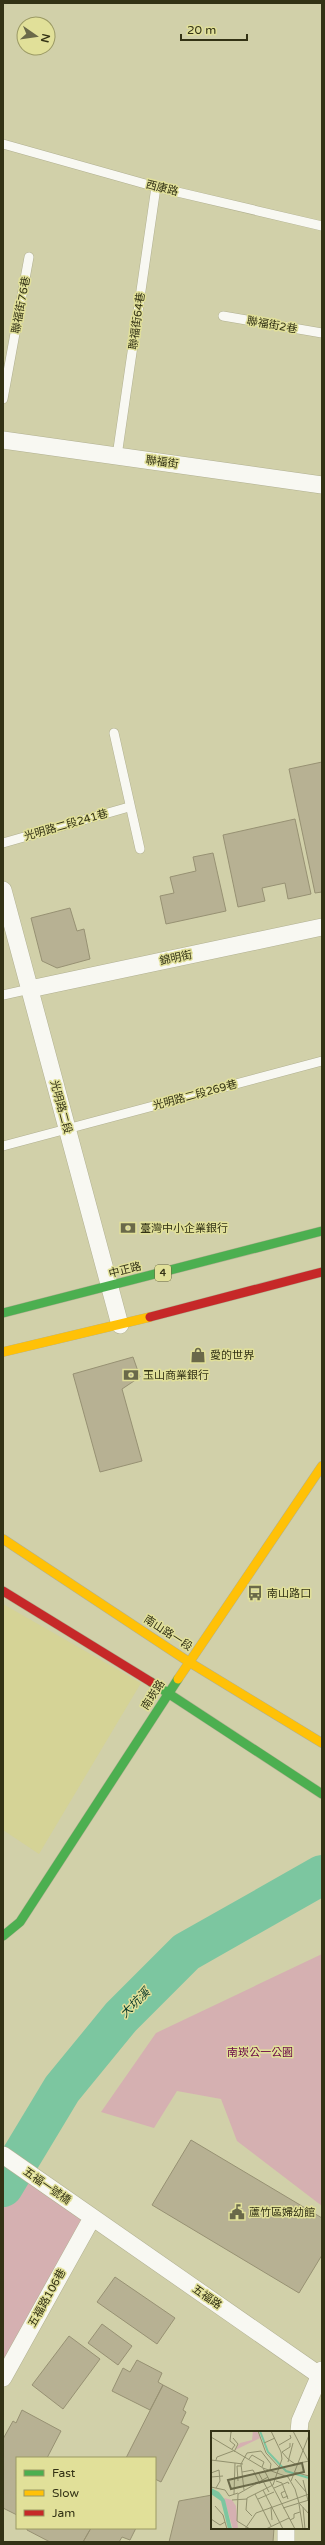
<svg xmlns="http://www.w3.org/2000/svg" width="325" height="2545" font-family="'Varela Round','Noto Sans TC',sans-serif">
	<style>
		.built { fill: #d5d396 }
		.green { fill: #d5b0b1 }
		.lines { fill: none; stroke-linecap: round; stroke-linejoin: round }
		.river { stroke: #7cc6a0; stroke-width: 40 }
		.building { fill: #b7b193; stroke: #979173 }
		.lane-casing { stroke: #b1b091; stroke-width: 10 }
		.street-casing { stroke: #b1b091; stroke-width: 18 }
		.fast-casing { stroke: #b1b091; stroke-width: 10 }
		.slow-casing { stroke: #b1b091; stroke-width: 10 }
		.jam-casing { stroke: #b1b091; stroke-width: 10 }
		.lane { stroke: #f8f8f2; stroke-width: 9 }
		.street { stroke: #f8f8f2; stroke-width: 17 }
		.fast { stroke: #4caf50; stroke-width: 9 }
		.slow { stroke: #ffc107; stroke-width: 9 }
		.jam { stroke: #c62828; stroke-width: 9 }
		.labels { text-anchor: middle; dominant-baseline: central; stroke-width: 3; stroke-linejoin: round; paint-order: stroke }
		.shield { fill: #e1e099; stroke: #67663d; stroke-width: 1 }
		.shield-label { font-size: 10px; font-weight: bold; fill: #333215 }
		.street-label { font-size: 11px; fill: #333215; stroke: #e1e099 }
		.poi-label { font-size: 11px; fill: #333215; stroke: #e1e099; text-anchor: start }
		.park-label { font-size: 11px; fill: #690447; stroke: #e1e099 }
		.water-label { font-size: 12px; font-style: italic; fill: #073728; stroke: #e1e099 }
		.inset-river { fill: none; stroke: #7cc6a0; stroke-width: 2 }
		.inset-road { fill: none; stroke: #92916e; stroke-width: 1 }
		.view { fill: #6a6949; fill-opacity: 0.15; stroke: #6a6949; stroke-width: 2 }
		.inset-edge { fill: none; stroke: #333215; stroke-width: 2 }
	</style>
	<rect width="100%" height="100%" fill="#d1d0a9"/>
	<path class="built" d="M3 1604 141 1683 39 1854 3 1830Z"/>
	<path class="green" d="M322 1954V2206L237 2141 221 2099 177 2091 154 2128 101 2112 156 2033Z
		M17 2163 92 2218 3 2378V2190Z"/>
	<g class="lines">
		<path class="river" d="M3 2187 62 2089 121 2017 186 1952 322 1875"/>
	</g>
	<path class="building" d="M322 762V892L315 893 289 769Z
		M295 819 311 894 288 899 285 883 262 888 265 901 238 907 223 835Z
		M213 853 226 911 166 924 160 896 174 893 170 877 196 871 193 857Z
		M70 908 77 931 84 929 90 959 57 968 42 961 31 918Z
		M133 1357 140 1377 122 1389 142 1461 100 1472 73 1374Z
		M191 2140 322 2218V2255L299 2293 152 2205Z
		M115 2277 175 2318 157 2344 97 2302Z
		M102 2324 132 2346 118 2365 88 2343Z
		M69 2336 100 2359 63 2409 32 2385Z
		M137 2360 162 2373 158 2382 163 2385 150 2410 112 2391 123 2368 130 2372Z
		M163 2385 188 2398 183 2410 186 2412 181 2423 189 2427 161 2482 155 2479V2458H126Z
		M22 2410 61 2431 47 2458H17V2515L3 2508V2439L13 2421 16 2423Z
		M212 2495V2528H274L273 2542H169L179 2501Z
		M27 2528H91L83 2542H50L27 2530Z
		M91 2528H136L130 2540 122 2537 119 2542H83Z"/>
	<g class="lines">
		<g class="lane-casing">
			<path id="lane" d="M3 144 156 187 322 226
				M223 316 322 333
				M3 399 29 257
				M117 456 156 187
				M114 733 140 849
				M3 843 129 807
				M3 995 30 989
				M3 1146 322 1061"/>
		</g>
		<g class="street-casing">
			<path id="street" d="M3 440 322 485
				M3 890 120 1325
				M30 989 322 927
				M3 2155 322 2377
				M3 2378 92 2218
				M299 2432 300 2421 322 2370
				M286 2542V2528"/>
		</g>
		<g class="fast-casing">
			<path id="fast" d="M3 1313 322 1231
				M151 1682 322 1794
				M3 1936 20 1922 178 1679"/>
		</g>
		<g class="slow-casing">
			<path id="slow" d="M3 1352 150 1317
				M3 1539 189 1662 322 1743
				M178 1679 322 1466"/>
		</g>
		<g class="jam-casing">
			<path id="jam" d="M150 1317 322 1272
				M3 1591 151 1682"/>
		</g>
		<use href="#lane" class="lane"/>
		<use href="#street" class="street"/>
		<use href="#fast" class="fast"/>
		<use href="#slow" class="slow"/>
		<use href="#jam" class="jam"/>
	</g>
	<defs>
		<g id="bank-bare" transform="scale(1.2)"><path d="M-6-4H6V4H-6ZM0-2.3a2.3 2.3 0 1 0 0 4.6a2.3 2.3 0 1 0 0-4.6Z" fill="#6a6949" stroke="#e1e099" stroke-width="2.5" paint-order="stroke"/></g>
		<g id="shop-bare" transform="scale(1.2)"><path d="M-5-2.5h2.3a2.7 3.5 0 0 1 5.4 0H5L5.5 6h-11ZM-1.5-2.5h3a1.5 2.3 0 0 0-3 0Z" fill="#6a6949" stroke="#e1e099" stroke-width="2.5" paint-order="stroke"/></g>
		<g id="bus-bare" transform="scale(1.2)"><path d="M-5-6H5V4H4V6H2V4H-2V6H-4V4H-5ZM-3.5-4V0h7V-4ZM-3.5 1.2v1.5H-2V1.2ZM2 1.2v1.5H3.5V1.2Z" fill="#6a6949" stroke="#e1e099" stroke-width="2.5" paint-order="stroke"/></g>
		<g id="civic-bare" transform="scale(1.2)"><path d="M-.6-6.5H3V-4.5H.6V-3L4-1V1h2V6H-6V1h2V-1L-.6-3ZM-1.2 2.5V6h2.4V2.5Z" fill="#6a6949" stroke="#e1e099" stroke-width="2.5" paint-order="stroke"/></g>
	</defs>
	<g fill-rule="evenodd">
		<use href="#bank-bare" x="128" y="1228"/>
		<use href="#shop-bare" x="198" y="1355"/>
		<use href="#bank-bare" x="131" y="1375"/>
		<use href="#bus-bare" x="255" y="1593"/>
		<use href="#civic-bare" x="237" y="2212"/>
	</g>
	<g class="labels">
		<rect class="shield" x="155" y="1265" width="16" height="16" rx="3"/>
		<g class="shield-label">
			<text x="163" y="1273">4</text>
		</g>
		<g class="street-label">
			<text transform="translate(162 188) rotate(14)">西康路</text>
			<text transform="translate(21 305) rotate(-79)">聯福街76巷</text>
			<text transform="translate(137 321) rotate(-82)">聯福街64巷</text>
			<text transform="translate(272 325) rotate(10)">聯福街2巷</text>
			<text transform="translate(162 462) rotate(8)">聯福街</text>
			<text transform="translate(66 825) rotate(-16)">光明路二段241巷</text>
			<text transform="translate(176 958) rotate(-12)">錦明街</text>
			<text transform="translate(195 1095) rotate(-15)">光明路二段269巷</text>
			<text transform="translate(61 1107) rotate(75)">光明路二段</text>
			<text transform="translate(125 1270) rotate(-14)">中正路</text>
			<text transform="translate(168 1633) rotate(33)">南山路一段</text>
			<text transform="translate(153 1695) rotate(-57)">南崁路</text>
			<text transform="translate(47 2186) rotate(35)">五福一號橋</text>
			<text transform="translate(207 2297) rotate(35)">五福路</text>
			<text transform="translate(47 2298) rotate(-61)">五福路106巷</text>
		</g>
		<g class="poi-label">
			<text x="140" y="1228">臺灣中小企業銀行</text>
			<text x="210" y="1355">愛的世界</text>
			<text x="143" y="1375">玉山商業銀行</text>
			<text x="267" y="1593">南山路口</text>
			<text x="249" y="2212">蘆竹區婦幼館</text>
		</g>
		<g class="park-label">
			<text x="260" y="2052">南崁公一公園</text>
		</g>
		<g class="water-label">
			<text transform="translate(135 2003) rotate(-45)">大坑溪</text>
		</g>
	</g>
	<g transform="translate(211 2431)">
		<rect width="98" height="98" fill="#d1d0a9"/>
		<path d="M42 0H46L49 7 24 19 29 12 41 9ZM13 67 21 69 25 75 27 98H22Z" fill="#d5b0b1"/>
		<path d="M0 57 8 61 14 69 21 98H17L10 70 0 63Z" fill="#7cc6a0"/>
		<path class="inset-river" d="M49 0 57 21 75 40 98 47"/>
		<path class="inset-road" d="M47 0 55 22 68 36M82 0 98 31M0 6 52 37 84 98M22 7 27 13 23 21M53 12 64 7M68 14 80 7 79 4M21 18 24 14 19 10 20 1 23 0M71 21 77 28 84 33 98 30M71 21 79 16V12M38 28 41 24 53 31 51 36M0 29 32 33M5 29 6 26 22 20M77 31 82 12M52 37 77 46 84 58 88 72 98 83M31 41 42 39 49 53M47 41 58 61M83 41 98 45M0 42 8 39 9 50 5 57M0 46 12 45M84 48 95 61 97 70M92 49 95 61M27 50 26 35H30M65 50 71 52 77 68M80 50 98 4M0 56 14 59 18 65 27 62M63 57 77 51 78 53M33 59 30 33 36 22 50 20 60 33 59 39M52 59 72 98M74 60 70 62 72 67 77 65M23 63 24 32M44 63 60 95M47 68 63 61M21 69 36 68M88 73 92 98M4 75 12 84 16 98M60 76 61 89M92 76 94 98M72 77 98 69M41 85 35 79 36 67 62 54 71 28 70 21 60 0M0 88 9 94 14 91M79 89 83 87V83L89 81M34 98 45 82 98 63M39 98 26 90 27 63 57 46M55 98 78 87"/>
		<path class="view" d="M91 32 93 41 20 58 17 49Z"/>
		<rect width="98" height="98" class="inset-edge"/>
	</g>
	<rect width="325" height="2545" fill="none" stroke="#333215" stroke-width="8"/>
	<rect x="16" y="2457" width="140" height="72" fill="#e1e099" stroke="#9b9a64"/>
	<rect x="24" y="2470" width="20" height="6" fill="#4caf50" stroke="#9b9a64"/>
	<text x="52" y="2477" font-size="12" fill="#333215">Fast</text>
	<rect x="24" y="2490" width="20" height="6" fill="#ffc107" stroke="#9b9a64"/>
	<text x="52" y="2497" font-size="12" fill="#333215">Slow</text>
	<rect x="24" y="2510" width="20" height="6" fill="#c62828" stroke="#9b9a64"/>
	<text x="52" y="2517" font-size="12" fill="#333215">Jam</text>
	<g transform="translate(36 36) rotate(103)"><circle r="19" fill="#e1e099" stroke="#9b9a64"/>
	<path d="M0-3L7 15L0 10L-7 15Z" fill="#6a6949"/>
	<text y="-6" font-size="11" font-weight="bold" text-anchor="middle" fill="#333215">N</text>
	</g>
	<path d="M181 34v6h66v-6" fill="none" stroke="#333215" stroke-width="2"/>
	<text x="187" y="34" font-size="12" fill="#333215" stroke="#e1e099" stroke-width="3" paint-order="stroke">20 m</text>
</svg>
